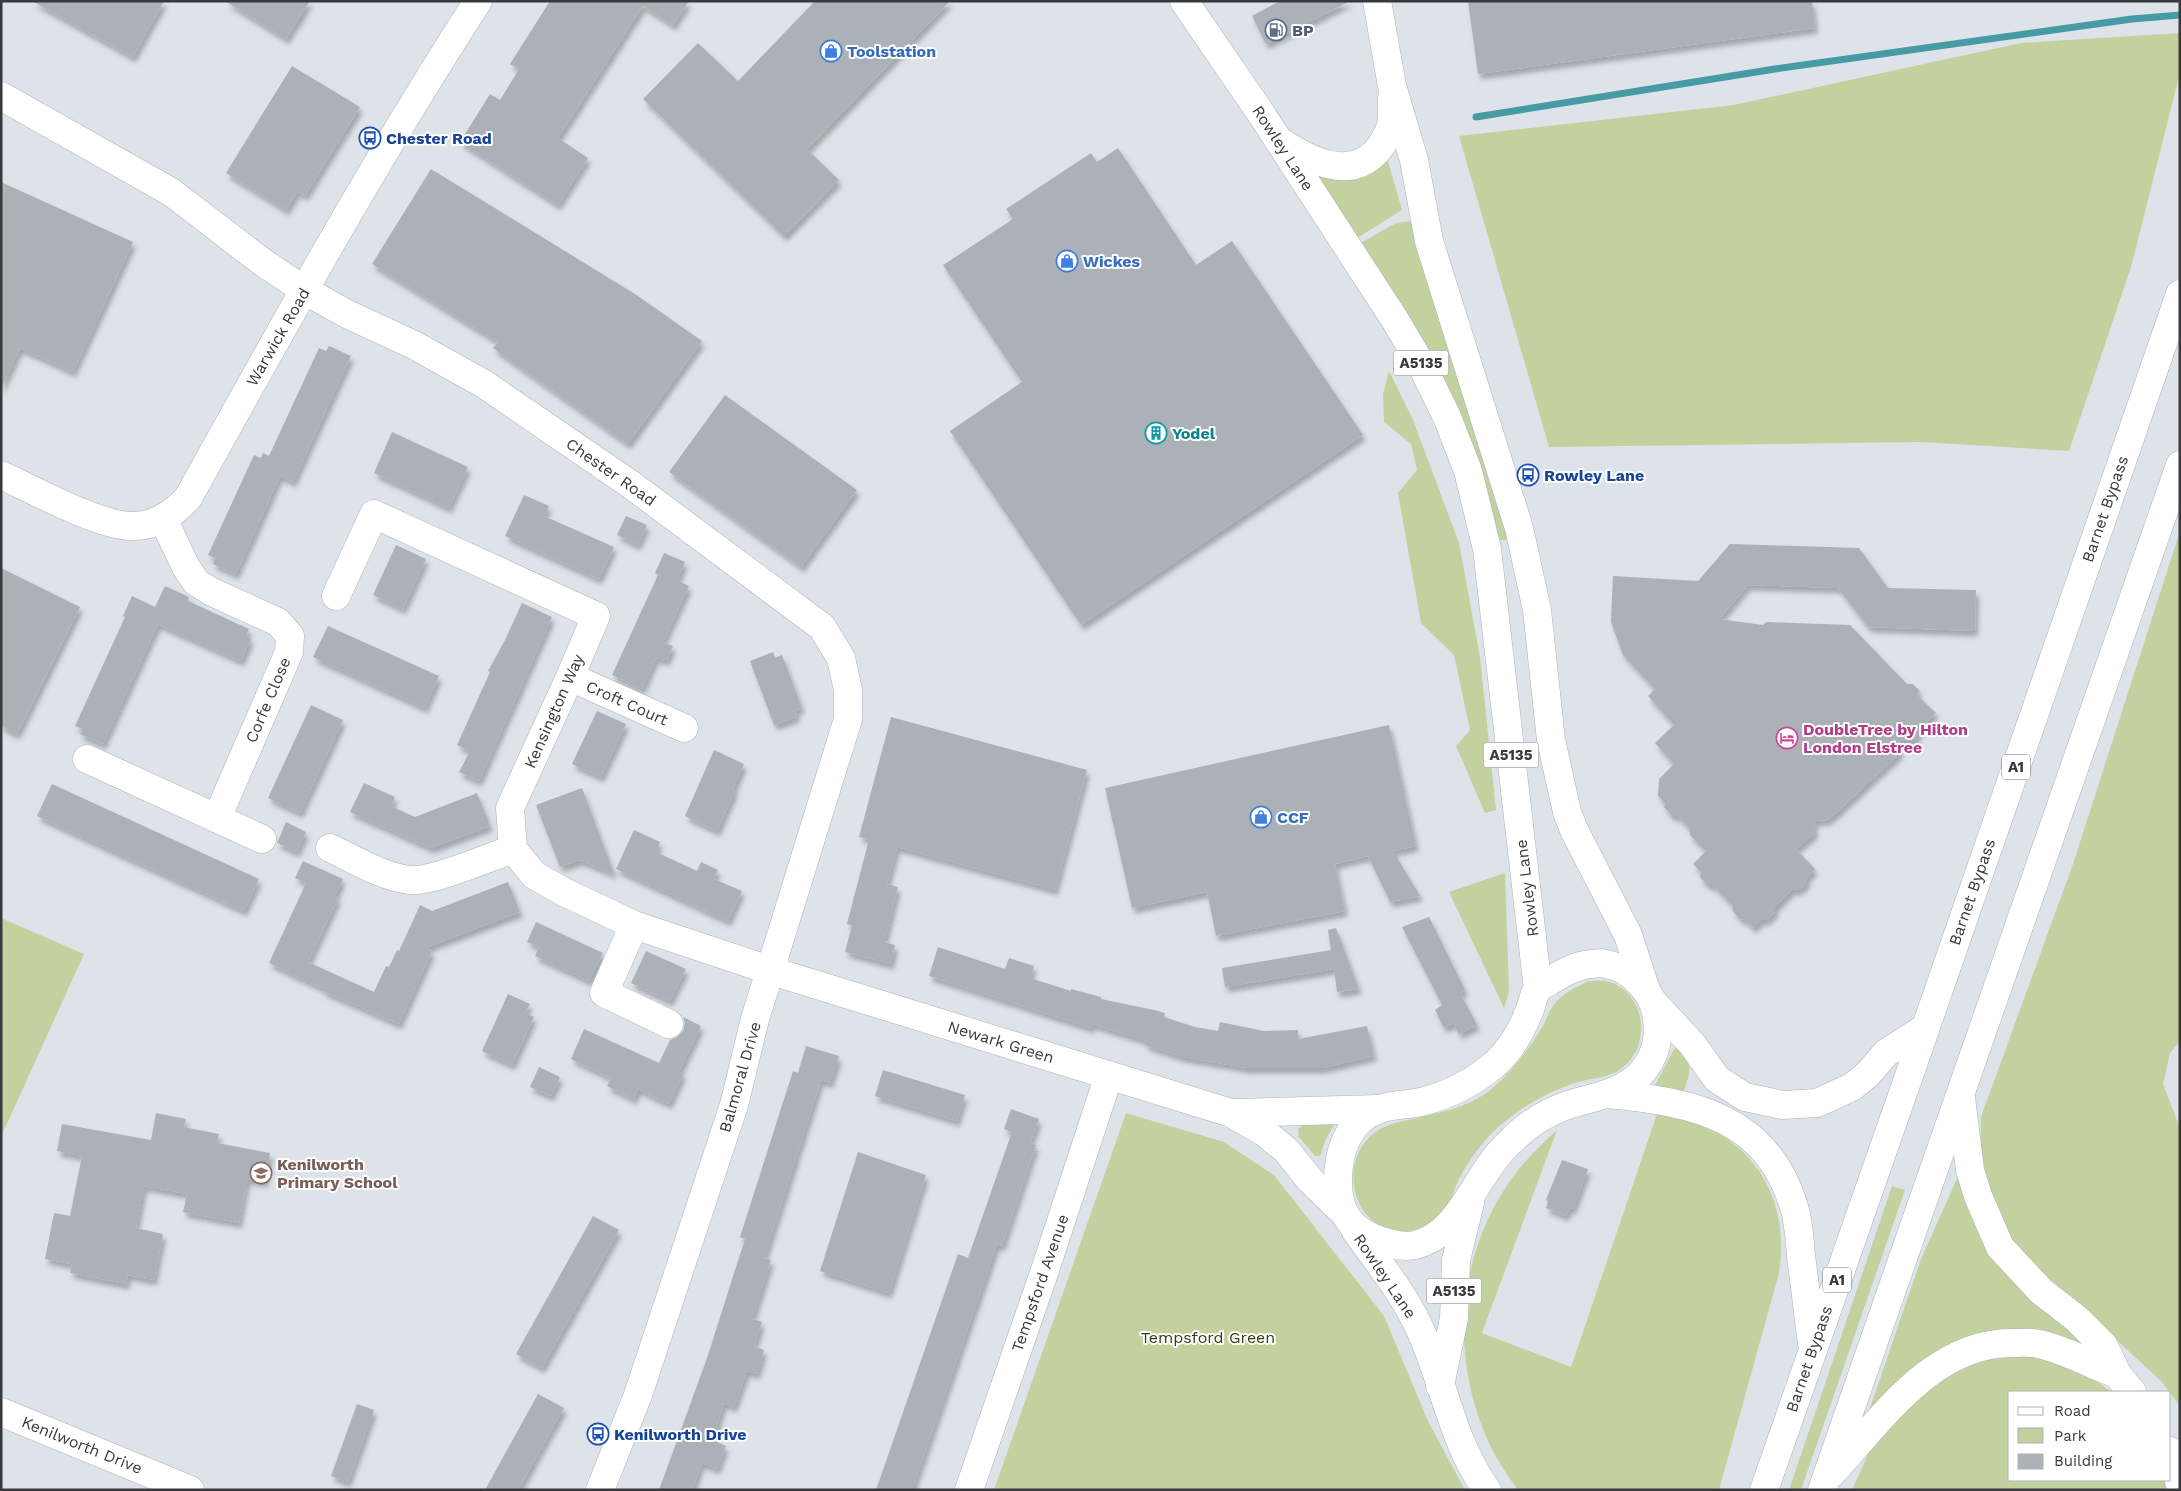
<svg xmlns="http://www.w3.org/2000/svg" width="2181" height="1491" font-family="'Work Sans',sans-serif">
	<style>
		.green { fill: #c3d19f }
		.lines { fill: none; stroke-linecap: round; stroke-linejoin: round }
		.stream { stroke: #479ba5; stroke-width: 7 }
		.building { fill: #acb1b7; filter: url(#shadow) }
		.minor-casing { stroke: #aeb2b9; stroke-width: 29 }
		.major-casing { stroke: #aeb2b9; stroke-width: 29 }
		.highway-casing { stroke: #aeb2b9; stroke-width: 29 }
		.minor { stroke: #fff; stroke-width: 28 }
		.major { stroke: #fff; stroke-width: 28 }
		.highway { stroke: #fff; stroke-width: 28 }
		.labels { text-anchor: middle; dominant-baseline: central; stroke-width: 4; stroke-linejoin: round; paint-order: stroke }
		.shield { fill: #fff; stroke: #737476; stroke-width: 1 }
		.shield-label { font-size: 15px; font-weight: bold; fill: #37393c }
		.service-label { font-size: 16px; font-weight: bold; fill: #4e5e75; stroke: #fff; text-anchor: start }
		.shop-label { font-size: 16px; font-weight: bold; fill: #366cbe; stroke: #fff; text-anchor: start }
		.transit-label { font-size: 16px; font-weight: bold; fill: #164399; stroke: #fff; text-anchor: start }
		.street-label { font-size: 16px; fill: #37393c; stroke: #fff }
		.culture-label { font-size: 16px; font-weight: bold; fill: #0d838f; stroke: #fff; text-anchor: start }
		.hotel-label { font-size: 16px; font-weight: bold; fill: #b23c85; stroke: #fff; text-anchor: start }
		.education-label { font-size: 16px; font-weight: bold; fill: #785e54; stroke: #fff; text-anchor: start }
		.park-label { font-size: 16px; fill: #353e11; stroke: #fff }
	</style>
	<defs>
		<filter id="shadow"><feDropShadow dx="3" dy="5.5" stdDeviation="2.5" flood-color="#0004"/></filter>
	</defs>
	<rect width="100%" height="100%" fill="#dee3ea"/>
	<path class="green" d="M2180 33V73L2131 267 2069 451 1921 442 1549 447 1459 136 1734 105 2021 43Z
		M1388 161 1402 210 1354 240 1315 181 1321 177C1350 181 1364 175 1388 161Z
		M1413 221 1509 539 1495 541 1357 245 1396 223Z
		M1389 371 1413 420 1459 543 1480 657 1496 810 1485 813 1456 746 1470 730 1454 655 1421 623 1398 493 1417 470 1411 444 1384 422 1383 394Z
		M2180 531V1041L2170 1053 2163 1084 2180 1128V1406L2161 1381 2036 1266 1998 1226 1980 1155 1981 1117 2073 864Z
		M1505 873 1509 992 1504 1008 1449 892Z
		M1 918 84 954 1 1137Z
		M1589 981C1594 981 1600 980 1606 981 1646 990 1653 1046 1621 1069 1609 1078 1592 1078 1578 1082 1546 1092 1514 1111 1490 1135 1478 1148 1467 1164 1459 1179 1453 1190 1451 1208 1442 1216 1433 1223 1420 1230 1408 1231 1345 1236 1331 1140 1395 1123 1430 1114 1467 1111 1495 1086 1513 1070 1528 1050 1541 1029 1546 1021 1549 1010 1555 1003 1565 992 1576 987 1589 981Z
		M1675 1048C1695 1059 1690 1073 1684 1091L1680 1092 1655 1085Z
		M1126 1113 1224 1142 1274 1175 1384 1316 1428 1421 1465 1490H994Z
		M1657 1114C1743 1124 1792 1188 1779 1273L1719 1490H1518C1505 1472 1493 1454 1485 1434 1449 1348 1459 1249 1515 1174 1527 1158 1542 1144 1557 1130L1482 1333 1571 1367Z
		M1333 1123 1334 1125 1326 1139 1320 1156H1315L1299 1137 1298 1129 1304 1124Z
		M1960 1172 2099 1355 2027 1333 1867 1417 1921 1259Z
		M1892 1186 1905 1190 1801 1490H1789Z
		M2040 1355 2086 1373 2111 1392H2010V1480H2164L2167 1490H1852L1870 1450 1905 1409 1966 1361Z"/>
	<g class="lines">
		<path class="stream" d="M1476 117 1775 69 2132 19 2180 15"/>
	</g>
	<path class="building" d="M32 1H164L133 57Z
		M225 1H310L286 39Z
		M550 1H689L673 25 643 6 558 138 588 158 558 205 460 142 490 94 500 100 519 69 510 64Z
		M815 1H950L807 149 839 180 784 236 643 99 698 43 738 81Z
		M1280 1H1350L1266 44 1252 16Z
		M1468 1H1812L1815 28 1478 74Z
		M292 66 360 107 305 196 298 191 286 210 226 173Z
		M1118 148 1196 265 1232 241 1363 435 1081 625 950 431 1022 382 943 265 1013 219 1006 209 1091 153 1097 162Z
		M431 169 635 294 702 341 628 444 493 348 498 342 372 264Z
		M1 182 133 242 73 372 20 348 1 389Z
		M329 346 351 356 293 482 280 476 236 574 213 564 215 558 208 555 254 455 261 458 263 453 269 456 319 348 326 351Z
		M725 395 857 490 801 567 669 472Z
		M392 432 468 467 449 508 374 473Z
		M524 495 549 506 544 516 614 547 599 579 505 536Z
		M626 516 647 525 638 545 617 535Z
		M1730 544 1859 548 1888 588 1976 590 1975 631 1868 627 1838 588 1748 585 1719 619 1763 625 1766 622 1850 625 1907 684H1913L1919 690 1918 696 1936 713 1918 731V736L1912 741H1899L1900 753 1834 815 1827 820 1814 821 1815 833 1796 849 1815 869 1807 877V883L1799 890 1793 889 1775 907V912L1767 920H1761L1753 928 1745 920 1740 919 1733 911V906L1713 885H1708L1700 877 1701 872 1693 864 1706 851 1690 835V829L1678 816H1672L1664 807 1665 803 1658 796 1659 779 1674 764 1655 743 1674 725 1648 696 1655 689 1623 655 1611 622 1613 576 1698 581Z
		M396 545 426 559 403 609 373 595Z
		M664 553 685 562 677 580 689 586 663 642 673 646 667 660 656 658 642 689 612 675 658 575 655 573Z
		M1 568 80 607 17 734 1 726Z
		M165 586 189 597 188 601 249 629 246 636 251 639 241 661 158 624 103 744 80 734 83 729 75 726 125 617 123 616 132 596 155 607Z
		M522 603 552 617 479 781 459 772 470 751 457 745 490 672 488 671 505 640Z
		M328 626 439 676 425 708 313 657Z
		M773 652 775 658 782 655 802 708 795 711 797 717 774 725 750 661Z
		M311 705 343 720 300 813 268 798Z
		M597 711 626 724 601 777 572 764Z
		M891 717 1087 770 1055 890 897 847 887 884 898 887 884 942 895 945 891 964 845 952 852 925 847 924 869 839 859 837Z
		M1389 725 1416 846 1393 851 1420 896 1390 902 1368 856 1335 864 1345 911 1216 936 1207 892 1132 908 1105 788Z
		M714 750 744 764 733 789 735 791 717 831 685 816Z
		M364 783 395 797 391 806 415 817 477 793 490 826 431 848 350 812Z
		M52 784 259 879 244 911 37 816Z
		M582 788 614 874 580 860 560 867 536 805Z
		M286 822 306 832 297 852 277 843Z
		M634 830 660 842 656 852 697 871 701 862 718 870 714 879 742 891 728 921 616 869Z
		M303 861 343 879 335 896 338 898 308 962 374 992 386 966 389 967 397 950 399 951 420 905 432 911 508 882 520 912 425 948 432 951 399 1024 323 991 324 989 269 963 306 883 295 878Z
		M1429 917 1465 990 1460 993 1477 1025 1459 1034 1454 1023 1444 1028 1435 1010 1442 1005 1402 927Z
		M536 922 603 953 589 981 535 956 539 947 527 942Z
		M1336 928 1359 989 1337 992 1334 969 1225 987 1222 968 1331 950 1328 930Z
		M938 947 1005 969 1009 958 1034 966 1030 978 1071 991V989L1101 997V999L1154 1010 1165 1013 1164 1017 1195 1027 1218 1031 1220 1022 1264 1031 1298 1030V1039L1367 1026 1374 1056 1322 1068H1247L1183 1057 1145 1045 1147 1041 1092 1024 1091 1028 929 976Z
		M646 951 686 969 670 1001 631 983Z
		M508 994 530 1004 525 1013 534 1017 512 1065 482 1051Z
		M683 1017 701 1026 679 1072 683 1074 669 1104 638 1089 634 1099 607 1086 611 1078 571 1059 584 1029 659 1063 670 1040 677 1037 683 1031 685 1023Z
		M806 1046 839 1056 830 1083 821 1080 764 1258 771 1260 752 1319 762 1322 754 1346 764 1350 757 1374 747 1371 734 1407 724 1403 712 1440 726 1446 717 1469 702 1463 692 1490H659L707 1358 745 1239 740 1237 793 1071 798 1073Z
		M539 1067 560 1077 551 1096 530 1087Z
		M883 1070 965 1095 957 1121 875 1096Z
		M1011 1109 1039 1119 1030 1143 1036 1145 1002 1246 997 1244 912 1490H876L958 1254 968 1258 1012 1132 1004 1129Z
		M156 1113 186 1119 184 1127 219 1134 217 1143 270 1153 265 1182 247 1179 239 1223 183 1212 187 1194 144 1186 136 1228 163 1234 154 1280 128 1275 126 1284 70 1273 72 1264 45 1259 54 1213 70 1216 82 1156 57 1151 62 1124 151 1140Z
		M858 1152 926 1175 889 1293 820 1271Z
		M1562 1160 1588 1169 1573 1209 1569 1208 1566 1216 1546 1208 1548 1201 1546 1200Z
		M593 1216 619 1230 542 1368 516 1354Z
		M538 1394 564 1408 518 1490H485Z
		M357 1404 374 1410 348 1482 331 1476Z"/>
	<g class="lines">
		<g class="minor-casing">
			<path id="minor" d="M1 96 171 192 261 261 304 290 347 314 414 345 484 384 630 484 822 627 841 658 848 690V719L755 1019 734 1105 638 1395 600 1490
				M1 475C34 490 97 525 131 526 154 527 173 514 188 498 281 330 374 162 478 1
				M163 519 186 567 196 582 212 592 278 622 290 636 289 652 217 818
				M336 596 374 514 596 616 570 677 510 808 513 849 534 875 564 892 634 925 772 971 1231 1113 1264 1132 1286 1150 1310 1180 1342 1211
				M570 677 684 728
				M87 759 262 839
				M330 848C355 860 381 876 409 880 431 883 489 857 513 849
				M634 925 604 993 669 1024
				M1231 1113 1378 1109
				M1 1412 190 1490
				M969 1490 1044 1273 1109 1075"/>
		</g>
		<g class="major-casing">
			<path id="major" d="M1184 1 1262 115 1395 320 1421 364 1447 417 1468 471 1487 549 1538 989
				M1377 1 1392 86 1414 160 1429 241 1519 528 1537 610 1551 740 1567 812 1574 830 1628 935 1646 990
				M1280 141C1308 160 1348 181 1376 152 1383 144 1388 136 1391 125 1393 117 1391 106 1392 98
				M1602 963C1609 965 1618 966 1624 970 1638 978 1651 994 1655 1009 1665 1048 1647 1080 1609 1093 1593 1099 1576 1101 1560 1108 1540 1116 1522 1129 1507 1145 1475 1175 1461 1234 1415 1245 1399 1249 1371 1239 1358 1229 1342 1217 1338 1200 1338 1180 1338 1151 1349 1119 1380 1109 1394 1104 1411 1105 1425 1101 1451 1094 1474 1082 1495 1064 1509 1051 1521 1032 1528 1014 1532 1007 1533 994 1538 988 1541 985 1547 983 1550 981 1569 969 1579 964 1602 963Z
				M1355 1230C1377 1261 1402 1291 1418 1325 1444 1379 1451 1441 1487 1490
				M1440 1386 1454 1318 1456 1260 1470 1203
				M2174 1462 2180 1484"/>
		</g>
		<g class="highway-casing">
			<path id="highway" d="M1654 1003 1692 1044 1717 1079 1745 1097 1783 1105 1817 1103 1852 1087 1868 1074 1886 1053 1925 1028
				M1607 1094C1695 1102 1771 1117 1796 1214 1799 1228 1800 1242 1801 1256 1805 1285 1808 1314 1812 1343
				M1961 1098 1970 1170 1978 1196 2000 1247 2041 1291 2077 1319 2104 1346 2117 1374 2132 1392
				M2170 1451 2174 1462
				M1832 1473C1882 1419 1934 1340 2016 1343 2023 1343 2031 1342 2039 1344 2066 1350 2090 1364 2117 1374
				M1764 1490 1911 1070 2180 294
				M1822 1490 2180 465"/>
		</g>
		<use href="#minor" class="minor"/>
		<use href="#major" class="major"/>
		<use href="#highway" class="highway"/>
	</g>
	<defs>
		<g id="fuel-ring" transform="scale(1.125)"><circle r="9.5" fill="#fff" stroke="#5c6f8a" stroke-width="1.5"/><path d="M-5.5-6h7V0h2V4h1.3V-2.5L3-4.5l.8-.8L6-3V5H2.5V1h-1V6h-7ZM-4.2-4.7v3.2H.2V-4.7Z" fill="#5c6f8a"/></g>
		<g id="shop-ring" transform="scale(1.125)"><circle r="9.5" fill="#fff" stroke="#3f7fe0" stroke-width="1.5"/><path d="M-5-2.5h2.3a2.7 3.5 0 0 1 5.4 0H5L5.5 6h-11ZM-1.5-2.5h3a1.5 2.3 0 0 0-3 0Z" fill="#3f7fe0"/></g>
		<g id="bus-ring" transform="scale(1.125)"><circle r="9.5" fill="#fff" stroke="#1a4fb4" stroke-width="1.5"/><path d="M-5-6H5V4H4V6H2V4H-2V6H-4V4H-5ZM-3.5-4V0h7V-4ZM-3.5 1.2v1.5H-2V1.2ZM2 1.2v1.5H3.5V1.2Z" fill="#1a4fb4"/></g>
		<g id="building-ring" transform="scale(1.125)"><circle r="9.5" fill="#fff" stroke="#0f9aa8" stroke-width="1.5"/><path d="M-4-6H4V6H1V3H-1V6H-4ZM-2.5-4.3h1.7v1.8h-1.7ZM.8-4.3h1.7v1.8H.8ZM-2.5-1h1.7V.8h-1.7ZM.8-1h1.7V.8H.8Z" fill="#0f9aa8"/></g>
		<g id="hotel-ring" transform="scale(1.125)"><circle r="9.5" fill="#fff" stroke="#d1479c" stroke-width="1.5"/><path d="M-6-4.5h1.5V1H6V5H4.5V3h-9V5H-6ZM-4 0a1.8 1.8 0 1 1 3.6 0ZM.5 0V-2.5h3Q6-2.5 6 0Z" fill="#d1479c"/></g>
		<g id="school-ring" transform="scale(1.125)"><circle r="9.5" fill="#fff" stroke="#8d6e63" stroke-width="1.5"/><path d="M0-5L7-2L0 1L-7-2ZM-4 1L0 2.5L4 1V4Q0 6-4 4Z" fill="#8d6e63"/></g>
	</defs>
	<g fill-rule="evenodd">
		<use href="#fuel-ring" x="1276" y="30"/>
		<use href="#shop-ring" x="831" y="51"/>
		<use href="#bus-ring" x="370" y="138"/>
		<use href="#shop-ring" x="1067" y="261"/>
		<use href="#building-ring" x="1156" y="433"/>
		<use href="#bus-ring" x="1528" y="475"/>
		<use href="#hotel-ring" x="1787" y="738"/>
		<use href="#shop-ring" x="1261" y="817"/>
		<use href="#school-ring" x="261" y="1173"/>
		<use href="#bus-ring" x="598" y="1434"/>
	</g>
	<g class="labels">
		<g class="shield">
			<rect x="1393.5" y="350.5" width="55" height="25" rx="4"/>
			<rect x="1483.5" y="742.5" width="55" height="25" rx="4"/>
			<rect x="2002" y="754.5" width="28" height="25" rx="4"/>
			<rect x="1823" y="1267.5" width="28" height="25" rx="4"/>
			<rect x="1426.5" y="1278.5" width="55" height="25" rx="4"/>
		</g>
		<g class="shield-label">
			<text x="1421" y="363">A5135</text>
			<text x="1511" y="755">A5135</text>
			<text x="2016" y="767">A1</text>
			<text x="1837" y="1280">A1</text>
			<text x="1454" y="1291">A5135</text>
		</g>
		<g class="service-label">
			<text x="1292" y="30">BP</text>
		</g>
		<g class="shop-label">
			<text x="847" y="51">Toolstation</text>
			<text x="1083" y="261">Wickes</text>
			<text x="1277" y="817">CCF</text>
		</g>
		<g class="transit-label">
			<text x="386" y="138">Chester Road</text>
			<text x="1544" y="475">Rowley Lane</text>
			<text x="614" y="1434">Kenilworth Drive</text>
		</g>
		<g class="street-label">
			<text transform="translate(1283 148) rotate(57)">Rowley Lane</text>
			<text transform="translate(278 337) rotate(-60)">Warwick Road</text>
			<text transform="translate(611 472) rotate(35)">Chester Road</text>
			<text transform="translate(2105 509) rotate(-71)">Barnet Bypass</text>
			<text transform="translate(268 700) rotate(-67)">Corfe Close</text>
			<text transform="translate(627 703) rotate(24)">Croft Court</text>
			<text transform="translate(554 711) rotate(-66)">Kensington Way</text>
			<text transform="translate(1527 888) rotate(-97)">Rowley Lane</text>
			<text transform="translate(1972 892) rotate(-71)">Barnet Bypass</text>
			<text transform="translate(1001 1042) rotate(17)">Newark Green</text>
			<text transform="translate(740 1077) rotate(-74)">Balmoral Drive</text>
			<text transform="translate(1385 1276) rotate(56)">Rowley Lane</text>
			<text transform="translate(1040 1283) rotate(-71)">Tempsford Avenue</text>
			<text transform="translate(1809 1359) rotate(-71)">Barnet Bypass</text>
			<text transform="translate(82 1445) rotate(22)">Kenilworth Drive</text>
		</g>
		<g class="culture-label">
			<text x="1172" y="433">Yodel</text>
		</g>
		<g class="hotel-label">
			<text x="1803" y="729">DoubleTree by Hilton<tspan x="1803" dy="18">London Elstree</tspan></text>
		</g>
		<g class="education-label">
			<text x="277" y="1164">Kenilworth<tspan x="277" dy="18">Primary School</tspan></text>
		</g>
		<g class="park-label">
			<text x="1208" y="1337">Tempsford Green</text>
		</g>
	</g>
	<rect width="2181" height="1491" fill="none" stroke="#37393c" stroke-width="5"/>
	<rect x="2008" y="1391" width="162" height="90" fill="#ffffff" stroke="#afb0b1"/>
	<rect x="2018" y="1407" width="25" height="8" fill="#ffffff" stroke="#afb0b1"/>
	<text x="2054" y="1416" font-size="15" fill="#37393c">Road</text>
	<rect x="2018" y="1428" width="25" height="15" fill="#c3d19f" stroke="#afb0b1"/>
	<text x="2054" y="1441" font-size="15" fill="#37393c">Park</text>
	<rect x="2018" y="1454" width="25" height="15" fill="#acb1b7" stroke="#afb0b1"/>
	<text x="2054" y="1466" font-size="15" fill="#37393c">Building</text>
</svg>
